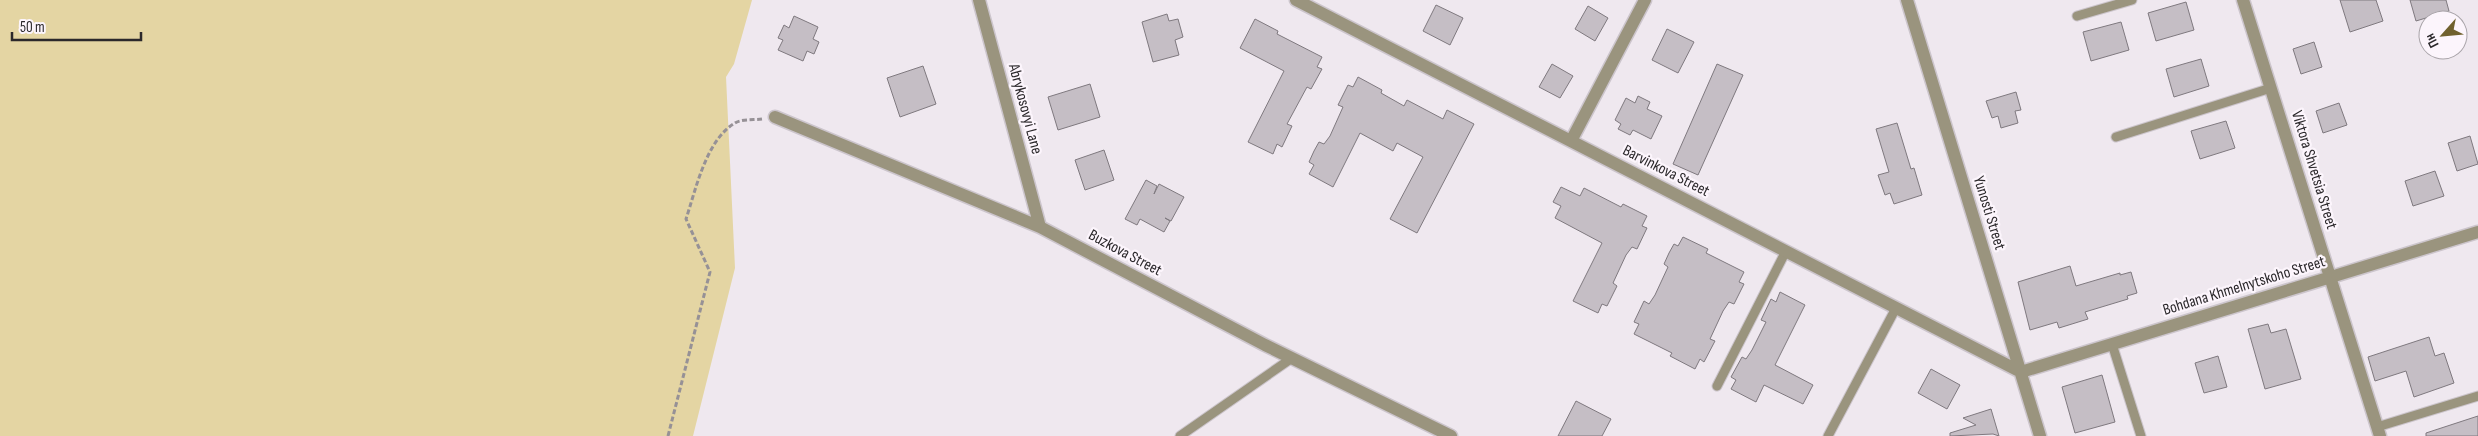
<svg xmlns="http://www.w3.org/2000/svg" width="2478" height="436" font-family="'Sofia Sans Condensed',sans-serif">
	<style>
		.green { fill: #e4d5a3 }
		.building { fill: #c5bec5; stroke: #7f797f }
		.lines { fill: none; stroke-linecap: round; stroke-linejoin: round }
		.lane-casing { stroke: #ccc5cc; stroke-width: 11 }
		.street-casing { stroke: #ccc5cc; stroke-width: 15 }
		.path { stroke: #969196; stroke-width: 3; stroke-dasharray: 5 2.5; stroke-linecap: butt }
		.lane { stroke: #9a947e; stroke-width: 9 }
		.street { stroke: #9a947e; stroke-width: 12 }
		.labels { text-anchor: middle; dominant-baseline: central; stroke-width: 4.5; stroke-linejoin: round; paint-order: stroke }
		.street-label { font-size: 16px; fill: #2b282b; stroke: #fcf5fc }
	</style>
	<rect width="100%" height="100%" fill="#efe8ef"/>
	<path class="green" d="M0 0H752L734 64 726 77 735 268 693 436H0Z"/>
	<path class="building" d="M2340 0H2376L2383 21 2350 32Z
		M2410 0H2446L2449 11 2416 21Z
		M2186 2 2194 30 2156 41 2148 13Z
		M1436 5 1463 18 1450 45 1423 31Z
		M1588 6 1608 18 1595 41 1575 29Z
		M1167 14 1169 21 1178 19 1183 37 1175 40 1179 55 1153 62 1142 22Z
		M794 16 818 27 813 39 819 42 814 54 807 51 803 61 778 50 783 40 778 38 784 25 789 28Z
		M1255 19 1278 31 1277 34 1322 57 1317 67 1322 69 1311 89 1307 87 1287 124 1292 126 1282 147 1277 144 1273 154 1248 142 1284 71 1240 48Z
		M2121 22 2129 50 2091 61 2083 32Z
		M1667 29 1694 42 1678 73 1652 60Z
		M2314 42 2322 67 2301 74 2293 49Z
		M2201 59 2209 86 2174 97 2166 69Z
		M1552 64 1573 76 1560 98 1539 87Z
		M1717 64 1743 75 1698 175 1673 164Z
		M923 66 936 104 900 117 887 78Z
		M1358 77 1382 90 1381 93 1404 106 1407 100 1443 119 1447 110 1474 124 1417 233 1390 219 1423 157 1397 143 1393 151 1360 133 1333 187 1309 174 1314 165 1309 162 1314 151 1319 142 1324 144 1330 136 1343 107 1338 105 1348 85 1353 87Z
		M1090 84 1100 117 1058 130 1048 97Z
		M2016 92 2021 110 2015 111 2018 123 2001 128 1998 116 1992 118 1986 101Z
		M1638 96 1650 102 1647 109 1662 116 1651 139 1633 130 1630 135 1618 129 1621 124 1615 120 1626 98 1635 103Z
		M2339 103 2347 125 2323 133 2316 111Z
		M2226 121 2235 148 2200 159 2191 131Z
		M1897 123 1911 169 1914 168 1922 195 1894 204 1890 193 1885 195 1878 175 1889 172 1876 129Z
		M2470 136 2478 164 2457 171 2448 143Z
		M1104 150 1114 180 1085 190 1075 160Z
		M2435 171 2444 196 2413 206 2405 181Z
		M1146 180 1157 186 1154 194 1159 184 1184 197 1171 221 1165 218 1170 221 1164 232 1140 219 1137 225 1125 219Z
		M1561 187 1580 196 1584 188 1621 207 1623 204 1647 216 1642 226 1647 228 1637 249 1632 247 1626 255 1613 283 1617 286 1607 306 1602 304 1598 313 1573 301 1602 243 1555 218 1561 206 1553 202Z
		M1683 237 1708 249 1706 253 1744 272 1739 282 1744 284 1734 304 1729 302 1723 311 1710 339 1715 341 1704 362 1700 359 1695 369 1670 356 1672 353 1634 334 1639 324 1634 322 1644 301 1649 304 1655 295 1668 267 1664 264 1669 253 1674 244 1678 246Z
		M2070 266 2076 286 2120 273V275L2131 272 2137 293 2127 296 2128 299 2085 312 2088 319 2059 328 2057 322 2030 330 2018 282Z
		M1780 292 1805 305 1775 365 1813 385 1803 404 1764 385 1756 402 1731 389 1736 380 1731 377 1742 357 1746 359 1752 350 1766 322 1761 320 1771 299 1776 302Z
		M2268 324 2271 333 2286 329 2301 379 2265 389 2248 329Z
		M2429 337 2435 356 2444 353 2454 383 2414 397 2406 371 2375 381 2368 357Z
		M2218 356 2227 387 2204 393 2195 363Z
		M1931 369 1960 385 1947 409 1918 393Z
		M2102 375 2115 422 2075 433 2062 387Z
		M1576 401 1611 419 1602 436H1558Z
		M1991 409 1999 436 1993 434 1950 436V433L1976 425 1963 418Z
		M2478 416V436H2426V433Z"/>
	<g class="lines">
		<g class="lane-casing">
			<path id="lane" d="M2077 16 2132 0
				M2116 137 2271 88
				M2112 344 2141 436
				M1717 386 1786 251
				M2377 427 2478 396
				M1180 436 1292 358
				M1828 436 1896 308"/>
		</g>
		<g class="street-casing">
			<path id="street" d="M979 0 1040 227
				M1296 0 2021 372 2478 232
				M1907 0 2040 436
				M2243 0 2380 436
				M775 117 1040 227 1265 345 1451 436
				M1571 141 1645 0"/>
		</g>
		<path class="path" d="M668 436 710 272 686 219C696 189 706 140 735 123 741 119 754 120 762 119"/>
		<use href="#lane" class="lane"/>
		<use href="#street" class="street"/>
	</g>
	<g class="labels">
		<g class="street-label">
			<text transform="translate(1025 109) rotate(75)">Abrykosovyi Lane</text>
			<text transform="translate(2314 170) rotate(73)">Viktora Shvetsia Street</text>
			<text transform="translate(1666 171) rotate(27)">Barvinkova Street</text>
			<text transform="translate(1989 213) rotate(73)">Yunosti Street</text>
			<text transform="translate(1125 253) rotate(28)">Buzkova Street</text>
			<text transform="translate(2244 286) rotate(-17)">Bohdana Khmelnytskoho Street</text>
		</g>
	</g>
	<g transform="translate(2443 35) rotate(243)"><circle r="24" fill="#fcf5fc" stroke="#a8a3a8"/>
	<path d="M0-4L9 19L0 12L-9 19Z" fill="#70612e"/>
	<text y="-8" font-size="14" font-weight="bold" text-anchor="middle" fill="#2b282b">Пн</text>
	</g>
	<path d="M12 32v8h129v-8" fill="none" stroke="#2b282b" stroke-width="2.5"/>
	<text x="20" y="32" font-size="15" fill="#2b282b" stroke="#fcf5fc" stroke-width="4" paint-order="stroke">50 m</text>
</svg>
